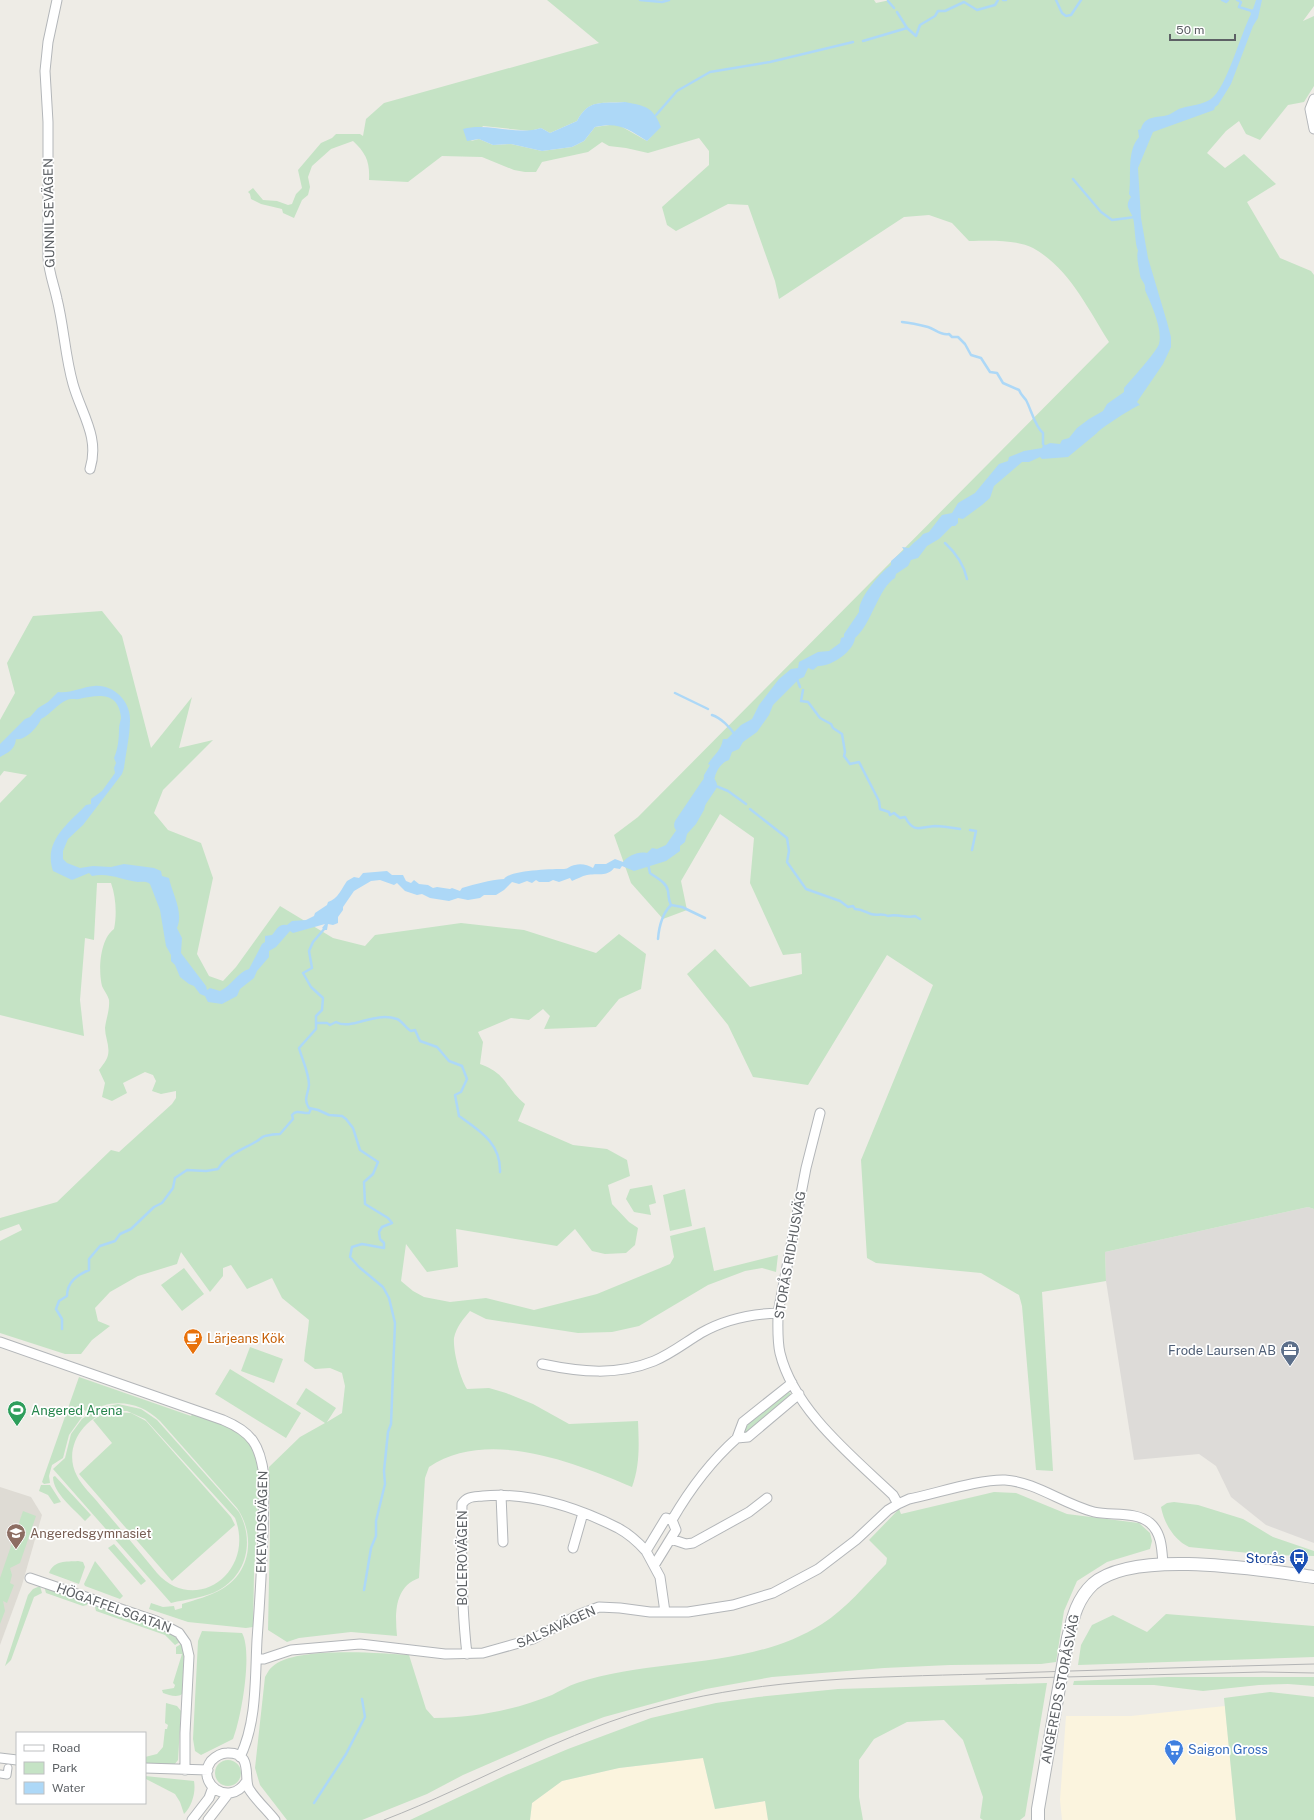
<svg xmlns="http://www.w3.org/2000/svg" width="1314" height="1820" font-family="'Public Sans',sans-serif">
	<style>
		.commercial { fill: #fbf4de }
		.industrial { fill: #dddbd8 }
		.education { fill: #dedbd4 }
		.green { fill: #c5e3c5; fill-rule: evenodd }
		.water { fill: #add8f7 }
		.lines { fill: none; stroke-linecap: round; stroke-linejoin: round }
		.stream { stroke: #add8f7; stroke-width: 2.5 }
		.river { stroke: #add8f7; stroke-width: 16 }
		.pedestrian-casing { stroke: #b3b6b9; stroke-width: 9 }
		.minor-casing { stroke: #b3b6b9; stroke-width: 11 }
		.tertiary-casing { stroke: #b3b6b9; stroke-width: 14 }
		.pedestrian { stroke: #fff; stroke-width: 7 }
		.minor { stroke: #fff; stroke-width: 9 }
		.tertiary { stroke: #fff; stroke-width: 12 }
		.tram { stroke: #b3b4b5; stroke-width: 1 }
		.tertiary-bridge-casing { stroke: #b3b6b9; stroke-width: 14; stroke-linecap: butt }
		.tertiary-bridge { stroke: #fff; stroke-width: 12 }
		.labels { text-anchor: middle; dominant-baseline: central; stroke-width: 3.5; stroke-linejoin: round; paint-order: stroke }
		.street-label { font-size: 13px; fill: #5d6165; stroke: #fff }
		.food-label { font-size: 13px; fill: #c56008; stroke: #fff; text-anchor: start }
		.service-label { font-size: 13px; fill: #4e5e75; stroke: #fff; text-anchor: end }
		.leisure-label { font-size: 13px; fill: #27864d; stroke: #fff; text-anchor: start }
		.education-label { font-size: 13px; fill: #785e54; stroke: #fff; text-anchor: start }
		.transit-label { font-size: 13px; fill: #164399; stroke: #fff; text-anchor: end }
		.shop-label { font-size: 13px; fill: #366cbe; stroke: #fff; text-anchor: start }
	</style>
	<rect width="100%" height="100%" fill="#eeece6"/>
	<path class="commercial" d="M1225 1706 1236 1820H1062L1060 1800 1066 1716H1131Z
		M703 1758 715 1809 766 1801 768 1820H530L532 1803 562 1781 619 1768Z"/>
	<path class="industrial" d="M1308 1207 1314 1209V1543L1266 1525 1231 1497 1216 1466 1199 1454 1134 1460 1106 1281 1105 1252Z"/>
	<path class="education" d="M0 1487 31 1497 42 1515 22 1585 0 1645Z"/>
	<path class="green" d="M547 0H874L876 3 890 0H1314V6L1303 21 1314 16V86L1304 102 1288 105 1260 140 1246 134 1239 121 1226 131 1207 153 1225 168 1244 154 1276 184 1247 202 1280 258 1311 271 1314 275V1209L1308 1207 1105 1252 1106 1281 1042 1292 1053 1471 1036 1470 1022 1306 1019 1295 981 1273 876 1263 867 1258 861 1160 933 985 887 955 808 1085 753 1077 728 1025 687 974 715 949 750 987 802 974 801 953 783 955 750 883 754 838 720 814 681 881 687 910 663 919 631 883 614 835 638 817 1109 342C1088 309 1069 268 1033 248 1015 239 988 241 969 241L952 223 929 215 904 217 779 299 775 281 748 205 728 204 676 231 667 225 662 207 709 165V151L699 138 648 153 626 148 609 146 602 142 588 152 542 162 536 172H525L514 170 482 157 442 156 408 182 369 180C370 162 366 153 353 141L331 149 312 166 308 177 310 187 308 195 302 200 294 218 283 213 282 209 261 204 251 199 250 194 248 192 253 188 263 200 277 201 288 205 292 204 296 194 302 188 298 170 321 143 332 138 336 134H360L363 136 366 119 384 103 599 43ZM625 102 655 132 647 141 617 124 595 127 584 141 572 147 542 151 511 144 493 145 479 139 471 141 483 126 530 131 541 128 550 133 577 121C589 98 603 104 625 102Z
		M102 611 122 636 151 748 192 697 179 748 213 740 163 790 154 813 168 830 201 843 213 878 197 954 209 976 223 981 236 967 280 906 333 938 365 946 375 935 461 923 524 930 596 953 619 934 646 954 641 989 619 999 596 1027 544 1029 550 1016 543 1009 529 1020 511 1018 478 1032 483 1042 480 1064C508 1074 505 1088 525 1104L518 1121 573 1145 607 1149 627 1160 630 1176 608 1185 612 1204 629 1222 638 1228 635 1245 626 1253 605 1254 592 1251 575 1229 557 1246 456 1229 458 1267 427 1272 406 1244 401 1281 413 1291 424 1297 450 1302 486 1298 534 1310 597 1294 670 1264 674 1257 670 1236 705 1227 714 1271 778 1255 776 1272 762 1268 745 1271 708 1285 639 1326 612 1332 578 1333 486 1319 470 1311C464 1318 456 1327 454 1338 453 1351 460 1378 467 1389L489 1388 506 1393 533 1404 569 1424 638 1421C639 1445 640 1465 632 1487 574 1462 487 1428 429 1467L425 1478 419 1578C394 1587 395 1614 397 1636L351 1632 299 1638 287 1642 268 1630 270 1530 269 1467 300 1437 325 1423 296 1404 306 1388 336 1408 327 1422 342 1413 345 1386 342 1373 330 1368 315 1369 304 1361C305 1347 308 1334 309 1320L282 1298 272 1278 247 1289 231 1265 223 1268V1276L210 1292 181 1252 177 1264 138 1276 110 1292 95 1308 98 1321 110 1326 92 1340 81 1354H65L0 1333V1241L22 1230 19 1224 0 1231V1218L57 1202 111 1150 119 1152 172 1104 176 1098V1091L161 1094 152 1091 156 1081 153 1075 145 1072 123 1083 127 1093 112 1101 102 1097 105 1083 99 1070C102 1066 107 1060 108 1055 110 1046 105 1037 105 1028 106 1019 110 1009 109 1000 108 995 104 991 102 986 98 970 100 939 114 929 117 915 116 897 111 883H97L94 940 85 938 80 1000 84 1036 0 1015V803L27 775 4 771 0 776V720L15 693 7 663 33 616Z
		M652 1185 656 1203 649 1205 651 1215 634 1212 626 1199 630 1189Z
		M685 1189 692 1226 670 1231 663 1195Z
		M184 1268 204 1294 182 1311 161 1285Z
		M250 1347 283 1359 274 1383 241 1371Z
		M230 1369 301 1413 286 1438 215 1394Z
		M79 1377 191 1416 193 1413 235 1430 249 1441 254 1451 260 1473 254 1574 253 1627 246 1628 188 1622 149 1609 151 1603 163 1607 174 1606 175 1610 182 1608V1604C195 1600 210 1596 222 1589 252 1572 255 1534 237 1508L160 1421C140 1401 111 1397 88 1413L82 1408 79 1411 82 1417 69 1435 63 1458 52 1465 49 1476 50 1483 44 1484 42 1482Z
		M788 1391 792 1395 749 1433H742L743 1428Z
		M118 1404 141 1409 157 1420 239 1512C254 1539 248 1574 219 1590 205 1598 187 1599 171 1603L53 1469 65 1458 71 1434 82 1419 98 1408ZM112 1411H127L145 1419 235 1518C256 1572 195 1616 157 1573 138 1550 119 1527 100 1505 93 1496 82 1486 77 1476 62 1448 84 1416 112 1411Z
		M112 1412 131 1413 146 1421 231 1517 235 1525 172 1581 79 1474 112 1443 93 1420 102 1414Z
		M55 1476 91 1515 85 1521C74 1509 53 1493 53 1477Z
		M41 1485H50L61 1502 54 1504 48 1495 39 1491Z
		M994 1492 1016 1493 1067 1514 1139 1523 1150 1533 1152 1541 1150 1549 1107 1562 1077 1581 1064 1611 1056 1662 1041 1664 950 1665 884 1668 772 1677 706 1689 604 1717 548 1738 463 1775 427 1794 362 1820H287L260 1785 255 1768 265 1677C267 1674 269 1669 272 1667 293 1646 379 1653 409 1655L426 1709 434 1718C474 1718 515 1710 552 1695 560 1691 568 1686 577 1683 656 1657 750 1670 822 1624 846 1609 866 1584 886 1564L887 1558 869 1540 899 1509 901 1514Z
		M1174 1502 1198 1505 1243 1519 1273 1537 1314 1551V1556L1269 1555 1189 1547C1174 1540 1164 1523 1161 1507L1167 1503Z
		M23 1511 36 1516 20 1563 10 1568 12 1575 10 1583 14 1585 7 1603 3 1601 5 1611 0 1624V1578Z
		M114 1544 146 1581 141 1585 108 1548Z
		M78 1561 83 1562 85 1567 79 1584 49 1573C54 1560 66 1562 78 1561Z
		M95 1561 123 1596 120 1599 85 1586 84 1584Z
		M40 1586 42 1593 34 1597 11 1660 5 1666 28 1595 33 1589Z
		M44 1586 87 1601V1605L83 1606 46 1593Z
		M99 1606C120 1613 169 1624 180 1642L175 1645 165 1635 96 1611 95 1607Z
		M1166 1614 1314 1626V1657L1078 1665 1081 1645 1092 1625 1113 1615 1147 1632Z
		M202 1631 242 1633C253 1652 241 1719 233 1739L201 1755 195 1751 193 1739 198 1641Z
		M181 1644 184 1652 182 1694C177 1698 169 1695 163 1693L162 1690 174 1688 175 1685 173 1683 182 1654H176V1647Z
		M1168 1677H1314V1686L1288 1684 1259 1685 1203 1691 1154 1685H1073L1074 1681Z
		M1047 1683 1025 1816 1020 1820H983L980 1818 983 1797 963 1740 944 1720 907 1722 874 1739 859 1760V1797L863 1820H768L765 1801 715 1809 703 1758 619 1768 562 1781 532 1803 530 1820H410L506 1775 568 1749 651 1718 716 1703 758 1697 838 1689Z
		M1270 1692 1314 1697V1820H1236L1224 1698Z
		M166 1703 177 1706 181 1711 178 1760 174 1765 145 1764V1757L157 1754 163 1747 165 1729H167L168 1725 165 1723Z
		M215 1773a13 13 0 1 1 26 0a13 13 0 1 1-26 0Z
		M145 1776 194 1781C196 1792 192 1806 184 1814L180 1802 175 1794 146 1779Z"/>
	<path class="water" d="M1256 0H1262L1258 18 1253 26 1231 84 1218 105 1215 107 1214 110 1153 132 1138 168 1141 218 1148 258 1167 322 1171 337V347L1163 364 1137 402 1140 405C1137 405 1099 429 1097 433L1068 457 1042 459 1040 457 1029 462H1022L994 486 990 498 982 505 963 519 958 518V523L955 526H952L939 539 927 546 918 558 911 560 908 566 896 574 895 578C879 587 871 625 855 638 854 651 831 667 818 666L813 670 808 668 804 677 799 679 773 705 769 715 757 732 743 742 739 749 732 752 729 760C719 763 713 776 714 787L710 791V796L707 798 704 810 696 824 687 834 685 842 680 846V851L666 861 634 871 622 866 620 869 614 868C608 877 596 873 587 875 582 876 577 879 572 881L570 878 559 882 553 880 549 882H539L536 880 532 883 527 881 519 884 512 882 504 890 496 895H484L480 898 468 900 458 898 449 901 430 898 422 894 417 895 405 891 397 883 394 885 380 880 371 881 354 891 343 907V910L338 917V923L333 925 328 924 327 930H325L322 928 325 924 293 933 290 931 276 947 269 951V957L257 971 254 978 240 989 237 996 222 1004 208 1002 205 996 200 994 194 986 189 984 180 977 175 965 171 961V955L166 946 160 910 150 884C146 881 143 882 138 882 122 880 109 872 92 876L89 873 72 880 53 871C43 841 68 824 86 805L91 804V799L102 791 115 773 114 768 116 763 114 758C118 749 119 738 119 728 119 725 121 720 121 717 118 691 98 695 79 699 75 700 72 698 67 700 57 704 51 714 41 719 38 727 25 741 16 739 15 750 7 753 0 757V744L25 719 30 717 38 708 48 702 58 692C69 694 82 687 94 686 112 684 130 700 130 719 130 736 126 752 124 768L122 774 83 825 68 839 63 851V859L67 863 80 868 93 866 111 867 124 864 154 868 161 871 162 876 169 878C172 893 184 912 177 928L182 938 181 953 206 986 207 990 210 988 220 991C231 986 238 972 249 969L262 944 265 942V936L272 935C276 930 279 923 287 925L292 921 306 920 314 916 315 913 327 905 328 902C338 899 342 888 347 881L354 877 359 878 363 873 387 871 392 875H403L406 881 411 883 414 880 419 884 428 885 433 888 437 887 450 889 452 888 460 891 462 888C476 884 489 880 504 879 510 870 552 869 564 869 568 869 571 865 575 865 581 863 588 865 593 868L595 864H606L615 859 623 862C628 856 638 851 647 853L652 848 657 849 666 845 691 809 697 806 696 794 703 785 704 775 710 765 708 764C715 753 721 751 723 739H727L741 725 752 719 759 705 779 679 791 669 798 668 799 662 818 652 829 651 840 643 841 638 844 637V634L859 612C858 598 881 572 891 565V561L904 550 902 547 909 548C913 542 919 540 923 534L929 532 942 515 952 513 958 503 975 493 999 464 1008 461 1009 457 1024 451 1042 448 1044 441 1043 444 1046 445 1050 443 1060 444 1062 440 1069 438 1077 428 1089 419 1103 411 1107 404 1124 392V388C1131 380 1157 351 1159 344 1163 329 1151 304 1145 290 1146 282 1141 282 1140 275 1139 267 1136 258 1138 250 1135 245 1135 225 1133 218 1132 214 1129 211 1128 207 1127 203 1129 200 1131 197L1129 194C1132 176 1126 152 1139 137L1138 130 1141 129C1145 115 1157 118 1168 115 1173 113 1177 109 1182 108 1191 105 1202 105 1211 99 1226 89 1241 33 1251 14L1250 11 1253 9Z
		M625 102C646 106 653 107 661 127L647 141C627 129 620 122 595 127L584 141 572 147 542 151 511 144 493 145 479 139 467 141 463 129C489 122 516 136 541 128L550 133 577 121C589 98 602 104 625 102Z"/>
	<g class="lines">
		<path class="stream" d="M640 0 662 2 669 0
			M1003 0H1006
			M1056 0 1062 13 1066 16 1071 15 1081 0
			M1222 0 1226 2 1228 0
			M1237 0 1241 2 1239 7 1252 11
			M888 1 894 8
			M897 12 907 28
			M863 41 907 28 916 36 920 25 935 16 938 11H945L964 2 977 10 995 5 998 0
			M656 115 677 91 710 72 770 62 853 42
			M1073 179 1101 212 1112 220 1135 217
			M902 322C911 323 920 325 928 327 935 329 941 336 949 334L952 337H958L965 344 971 355 981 358 990 372 997 373 1003 383 1019 390C1021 395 1023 396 1026 400 1031 409 1035 427 1043 433V444
			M945 543C956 553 964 565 967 579
			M797 679 800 687
			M803 690 801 701 808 702 820 718 831 724 833 728 842 734 845 752 844 756 850 764 859 762 879 801 880 809 889 812 890 815 894 813 900 818 905 817C914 834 920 827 935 826 939 826 954 828 960 829
			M675 693 708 709
			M712 715C721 718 730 727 735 735
			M711 784 728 791 746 804
			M750 809 787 838 789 851 787 862 806 889 840 901 848 907 853 906 855 909C862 909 865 912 871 914 877 916 882 913 888 916 898 913 906 919 915 916L920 919
			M970 830 976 831 972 850
			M648 864 650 873C657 878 667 883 668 891 669 897 668 899 671 905
			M671 905 682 907 705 918
			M325 928 313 942 309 951 312 968 303 973 311 987 323 998 322 1010 316 1016V1029L299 1048C302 1059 309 1073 309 1085 308 1095 303 1099 309 1108L318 1110 329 1115 342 1116 346 1119 353 1128 360 1150 378 1162 373 1174 364 1182 365 1204 388 1218 392 1223 382 1227 379 1232 380 1239 384 1243V1248L362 1244 352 1247 350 1257 359 1267 383 1287 389 1298 395 1323 391 1424 388 1432 384 1471 385 1484 376 1521V1536L371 1548 364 1590
			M658 939C659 926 662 914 671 905
			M316 1023H327L330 1025 336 1022C352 1031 373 1011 397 1019 402 1021 406 1028 411 1031L415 1030 420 1041 437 1047 449 1061 462 1066 467 1079 461 1092 455 1095 459 1116C480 1131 501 1143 500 1172
			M62 1329V1319L56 1309 59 1301 67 1296C67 1282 77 1275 89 1270V1259L100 1246 115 1241 120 1234 131 1229 154 1207 162 1203 173 1188 175 1178 187 1170 206 1171 218 1169C226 1155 244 1149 257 1141 259 1140 263 1136 265 1136 269 1135 275 1134 280 1134L293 1119 292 1115C297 1109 303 1114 309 1113L311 1109
			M314 1803 346 1754 365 1717 362 1699"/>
		<path class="river" d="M682 825 709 785"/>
		<g class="pedestrian-casing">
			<path id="pedestrian" d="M0 1774 7 1775 8 1768"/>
		</g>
		<g class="minor-casing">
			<path id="minor" d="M57 0 48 42 45 71 48 122V258C49 273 54 285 57 299 64 327 65 356 73 384 81 413 100 437 90 469
				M1314 99 1310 109 1314 129
				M820 1113 806 1168 778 1313C778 1326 777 1340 780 1353 794 1410 852 1456 893 1495L898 1504 909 1499C935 1494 979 1479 1005 1480 1036 1482 1063 1504 1094 1512 1111 1516 1136 1511 1150 1523 1162 1533 1162 1551 1163 1565
				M0 1342 223 1420C252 1432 260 1445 264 1476 264 1531 261 1586 257 1640 255 1679 257 1722 240 1757
				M542 1364C580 1372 617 1376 654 1361 671 1354 686 1342 701 1333 725 1319 750 1314 778 1313
				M792 1383 743 1422 737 1438 748 1437 799 1394
				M501 1495 503 1542
				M671 1539 686 1544 693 1543 749 1512 767 1498
				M573 1548 583 1513
				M655 1564 676 1530 672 1520
				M30 1578 156 1621 179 1633 186 1643 189 1656 185 1733V1770
				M665 1612 660 1577 646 1551 666 1518 672 1520C690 1489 710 1462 737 1438
				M467 1654C461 1603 461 1554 462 1504 467 1496 474 1497 483 1496 529 1492 578 1508 618 1528 629 1534 638 1542 646 1551
				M257 1659H264L291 1650 360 1644 445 1654 483 1653 533 1639 578 1615 599 1607 620 1608 650 1612H688L733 1605 773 1593 818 1569 856 1540 888 1510 898 1504
				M0 1758 17 1760
				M145 1768 208 1770
				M246 1782C229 1808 195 1783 211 1761 215 1757 221 1753 227 1753 254 1752 243 1778 249 1789 256 1800 267 1810 275 1820
				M192 1820 209 1798 213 1787
				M208 1820 228 1794"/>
		</g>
		<g class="tertiary-casing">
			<path id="tertiary" d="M1068 1638C1073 1617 1077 1599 1093 1584 1134 1548 1262 1570 1314 1577
				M1038 1820V1809L1057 1699"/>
		</g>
		<use href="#pedestrian" class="pedestrian"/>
		<use href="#minor" class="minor"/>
		<use href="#tertiary" class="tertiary"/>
		<path class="tram" d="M986 1679 1263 1672 1314 1673
			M384 1820C478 1784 566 1730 664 1705 768 1678 875 1677 983 1674 1093 1670 1204 1667 1314 1664"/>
		<g class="tertiary-bridge-casing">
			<path id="tertiary-bridge" d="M1057 1699 1068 1638"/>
		</g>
		<use href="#tertiary-bridge" class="tertiary-bridge"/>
	</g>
	<defs>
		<g id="cafe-pin" transform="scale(1)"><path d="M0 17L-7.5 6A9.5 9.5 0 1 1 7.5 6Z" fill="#e8710a" stroke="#fff"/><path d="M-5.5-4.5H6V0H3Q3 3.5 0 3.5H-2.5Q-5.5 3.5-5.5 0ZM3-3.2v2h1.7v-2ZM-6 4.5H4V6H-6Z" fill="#fff"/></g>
		<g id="office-pin" transform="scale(1)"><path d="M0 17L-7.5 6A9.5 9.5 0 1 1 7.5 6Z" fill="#5c6f8a" stroke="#fff"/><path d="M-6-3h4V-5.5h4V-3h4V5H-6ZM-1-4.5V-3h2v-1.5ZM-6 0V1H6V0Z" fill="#fff"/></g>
		<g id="stadium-pin" transform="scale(1)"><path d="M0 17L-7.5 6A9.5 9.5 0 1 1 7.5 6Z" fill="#2e9e5b" stroke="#fff"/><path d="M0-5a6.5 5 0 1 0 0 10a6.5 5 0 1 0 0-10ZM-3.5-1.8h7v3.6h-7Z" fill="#fff"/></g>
		<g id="school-pin" transform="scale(1)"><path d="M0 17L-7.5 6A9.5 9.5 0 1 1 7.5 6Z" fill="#8d6e63" stroke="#fff"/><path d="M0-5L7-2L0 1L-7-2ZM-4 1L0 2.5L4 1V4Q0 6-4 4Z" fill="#fff"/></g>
		<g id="bus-pin" transform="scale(1)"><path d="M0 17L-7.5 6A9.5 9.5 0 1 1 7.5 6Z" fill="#1a4fb4" stroke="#fff"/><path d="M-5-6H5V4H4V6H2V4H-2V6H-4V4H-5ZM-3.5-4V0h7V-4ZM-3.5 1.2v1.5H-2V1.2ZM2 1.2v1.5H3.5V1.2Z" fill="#fff"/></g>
		<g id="supermarket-pin" transform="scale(1)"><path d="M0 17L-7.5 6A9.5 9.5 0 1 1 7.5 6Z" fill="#3f7fe0" stroke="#fff"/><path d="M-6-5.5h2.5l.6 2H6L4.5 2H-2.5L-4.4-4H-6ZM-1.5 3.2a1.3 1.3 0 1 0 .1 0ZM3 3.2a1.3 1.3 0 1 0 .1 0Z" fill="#fff"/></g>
	</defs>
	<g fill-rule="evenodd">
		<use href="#cafe-pin" x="193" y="1338"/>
		<use href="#office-pin" x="1290" y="1350"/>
		<use href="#stadium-pin" x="17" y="1410"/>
		<use href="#school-pin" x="16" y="1533"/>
		<use href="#bus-pin" x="1299" y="1558"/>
		<use href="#supermarket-pin" x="1174" y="1749"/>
	</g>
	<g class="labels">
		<g class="street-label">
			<text transform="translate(49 213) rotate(-91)">GUNNILSEVÄGEN</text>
			<text transform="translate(790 1255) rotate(-80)">STORÅS RIDHUSVÄG</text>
			<text transform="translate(262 1522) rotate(-89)">EKEVADSVÄGEN</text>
			<text transform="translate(462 1558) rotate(-90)">BOLEROVÄGEN</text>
			<text transform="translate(114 1608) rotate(20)">HÖGAFFELSGATAN</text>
			<text transform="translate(556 1627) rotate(-24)">SALSAVÄGEN</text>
			<text transform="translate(1060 1689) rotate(-79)">ANGEREDS STORÅSVÄG</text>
		</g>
		<g class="food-label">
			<text x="207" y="1338">Lärjeans Kök</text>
		</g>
		<g class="service-label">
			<text x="1276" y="1350">Frode Laursen AB</text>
		</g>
		<g class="leisure-label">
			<text x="31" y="1410">Angered Arena</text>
		</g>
		<g class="education-label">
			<text x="30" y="1533">Angeredsgymnasiet</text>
		</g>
		<g class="transit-label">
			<text x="1285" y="1558">Storås</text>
		</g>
		<g class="shop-label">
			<text x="1188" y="1749">Saigon Gross</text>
		</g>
	</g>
	<rect x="16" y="1732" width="130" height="72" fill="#ffffff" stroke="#bec0c1"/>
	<rect x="24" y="1745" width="20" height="6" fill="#ffffff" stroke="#bec0c1"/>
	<text x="52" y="1752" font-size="12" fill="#5d6165">Road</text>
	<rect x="24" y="1762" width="20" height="12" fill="#c5e3c5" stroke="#bec0c1"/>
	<text x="52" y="1772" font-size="12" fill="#5d6165">Park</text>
	<rect x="24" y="1782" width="20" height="12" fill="#add8f7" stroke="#bec0c1"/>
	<text x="52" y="1792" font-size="12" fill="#5d6165">Water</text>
	<path d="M1170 34v6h65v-6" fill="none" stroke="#5d6165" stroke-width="2"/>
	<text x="1176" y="34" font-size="12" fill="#5d6165" stroke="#ffffff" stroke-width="3" paint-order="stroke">50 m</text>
</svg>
